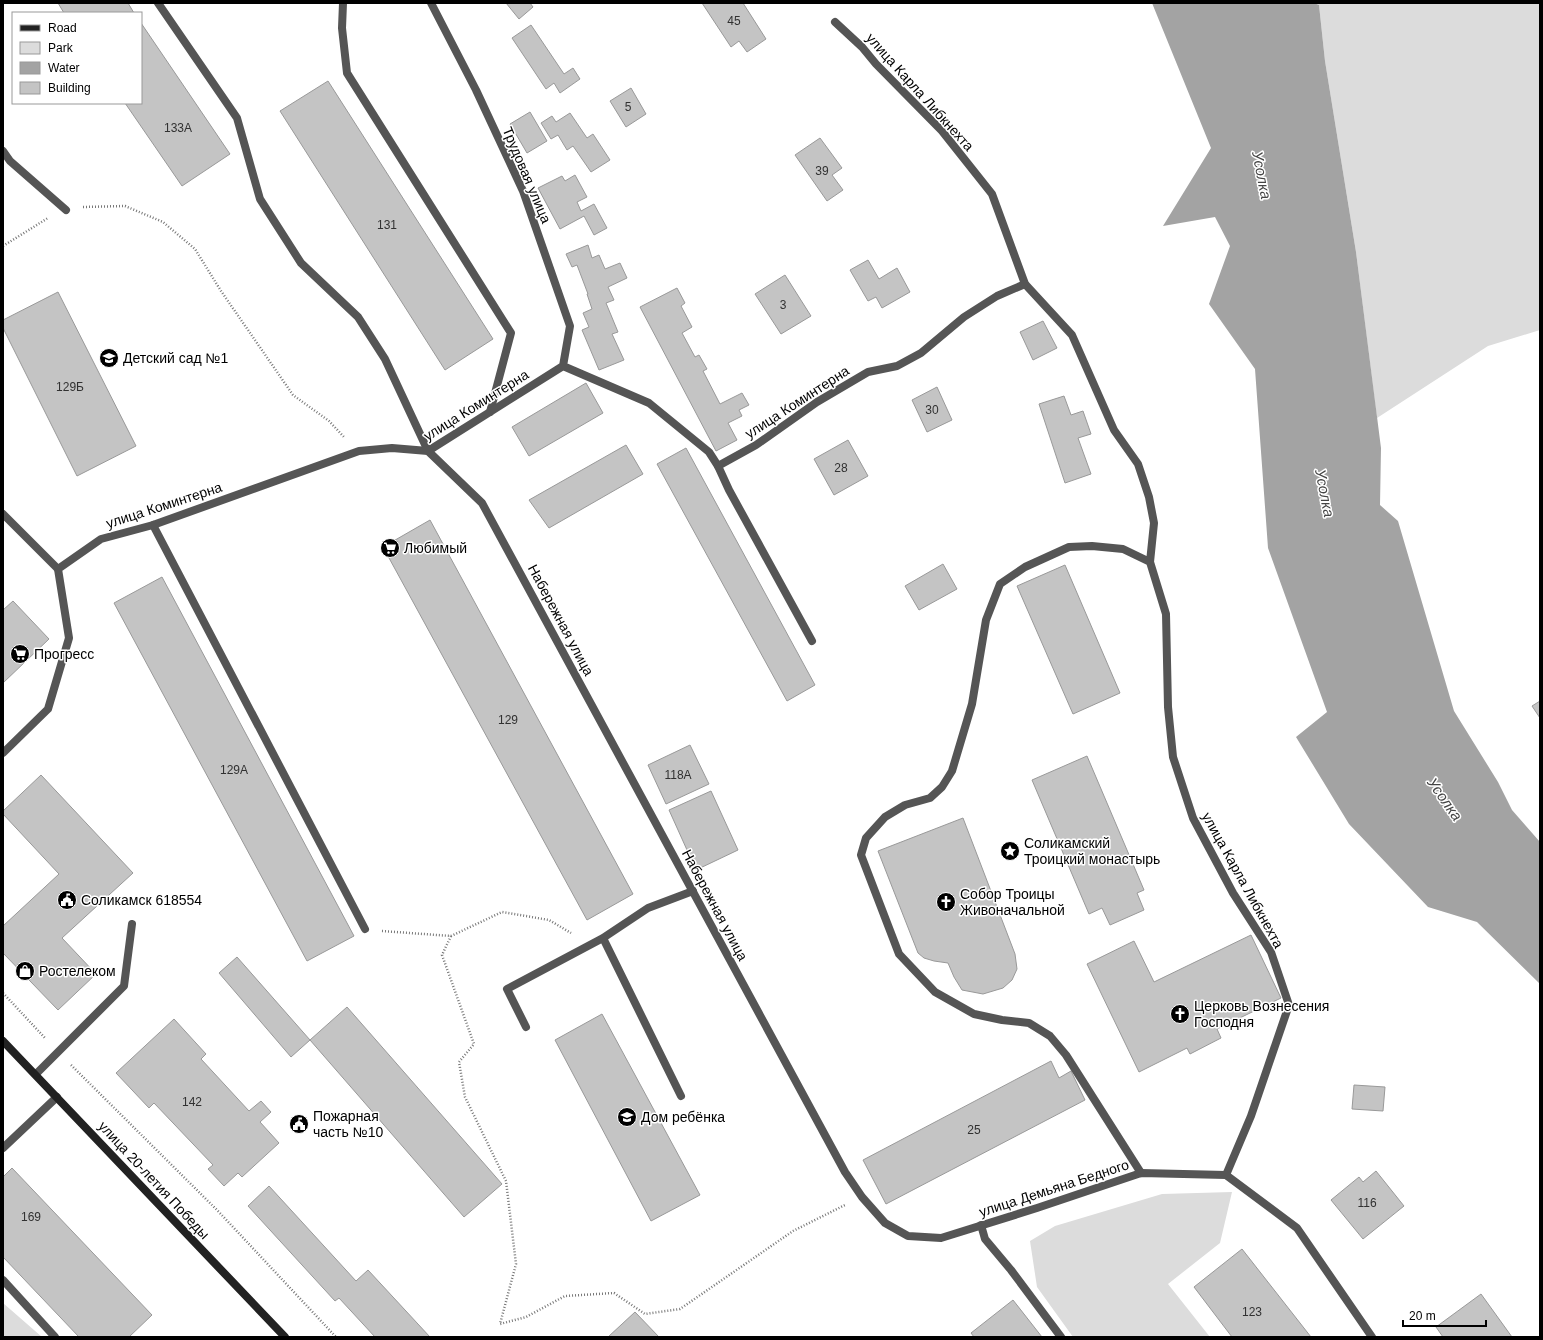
<svg xmlns="http://www.w3.org/2000/svg" width="1543" height="1340" font-family="Helvetica,sans-serif">
	<style>
		.green { fill: #dcdcdc }
		.water { fill: #a3a3a3 }
		.building { fill: #c4c4c4; stroke: #999 }
		.lines { fill: none; stroke-linecap: round; stroke-linejoin: round }
		.path { stroke: #777; stroke-width: 2.5; stroke-dasharray: 1 2; stroke-linecap: butt }
		.service { stroke: #555; stroke-width: 8 }
		.minor { stroke: #555; stroke-width: 8 }
		.secondary { stroke: #222; stroke-width: 8 }
		.labels { text-anchor: middle; dominant-baseline: central; stroke-width: 3; stroke-linejoin: round; paint-order: stroke }
		.number-label { font-size: 12px; fill: #313131 }
		.street-label { font-size: 14px; fill: #000; stroke: #fff }
		.poi-label { font-size: 14px; fill: #000; stroke: #fff; text-anchor: start }
		.water-label { font-size: 15px; font-style: italic; fill: #444; stroke: #fff }
	</style>
	<rect width="100%" height="100%" fill="#fff"/>
	<path class="green" d="M1314 3H1540V330L1488 346 1377 418 1356 252 1325 61 1319 5Z
		M1232 1192 1220 1243 1168 1284 1210 1337H1073L1037 1287 1030 1241 1055 1226 1162 1194Z
		M3 1303 42 1337H3Z"/>
	<path class="water" d="M1152 3H1314L1319 5 1325 61 1356 252 1381 448 1380 505 1398 521 1454 711 1498 782 1512 810 1540 842V984L1477 922 1428 907 1349 824 1296 737 1327 712 1268 548 1255 369 1209 304 1230 246 1215 217 1163 226 1211 148Z"/>
	<path class="building" d="M58 3H128L134 13H64Z
		M506 3H530L533 7 519 19Z
		M702 3H743L766 39 747 52 739 41 731 47Z
		M141 23 230 154 182 186 125 103H141Z
		M531 25 564 74 573 68 580 79 560 93 554 83 546 89 512 38Z
		M328 81 493 339 445 370 280 111Z
		M631 88 646 114 626 127 610 101Z
		M530 112 547 141 527 153 510 124Z
		M570 113 587 138 593 134 610 160 591 172 573 146 567 150 558 135 551 139 541 123 552 116 556 122Z
		M820 138 842 168 832 175 843 190 827 201 795 155Z
		M575 175 587 197 577 202 581 211 594 204 607 228 594 235 584 216 560 229 538 188 562 176 565 181Z
		M588 245 592 258 599 255 605 269 620 263 627 278 608 287 614 300 606 303 618 332 612 334 624 360 599 370 582 330 589 327 583 313 592 309 587 294H588L577 265 572 267 566 254Z
		M868 260 879 279 897 268 910 292 882 308 876 297 868 301 850 270Z
		M785 275 811 316 781 334 755 294Z
		M677 288 685 303 681 306 692 327 682 333 695 357 699 355 707 369 703 371 720 404 742 393 749 405 739 410 742 416 728 423 737 440 716 451 640 307Z
		M58 292 136 446 77 476 3 328V320Z
		M1043 321 1057 348 1033 360 1020 332Z
		M586 383 603 413 529 456 512 427Z
		M937 387 952 420 927 432 912 400Z
		M1064 396 1071 415 1083 411 1091 434 1078 438 1091 474 1065 483 1039 404Z
		M848 440 868 476 834 495 814 459Z
		M626 445 643 474 549 528 529 500Z
		M686 448 815 685 787 701 657 464Z
		M430 520 633 894 587 920 383 547Z
		M943 564 957 589 919 610 905 586Z
		M1065 565 1120 693 1073 714 1017 586Z
		M162 577 354 936 307 961 114 603Z
		M13 601 49 639 3 683V610Z
		M1540 701V718L1532 706Z
		M690 745 709 784 666 804 648 765Z
		M1087 756 1144 890 1137 893 1144 910 1110 925 1102 908 1089 914 1032 780Z
		M41 775 133 873 62 938 96 974 58 1010 3 953V926L59 874 3 814V811Z
		M711 791 738 850 696 870 669 810Z
		M963 818 1015 954 1017 969 1012 980 1003 988 983 994 962 990 954 977 948 963 934 961 924 958 918 953 878 851Z
		M1251 935 1281 998 1217 1029 1221 1038 1190 1054 1187 1048 1139 1072 1087 964 1134 941 1154 982Z
		M237 957 310 1040 291 1057 219 973Z
		M347 1007 502 1184 464 1217 310 1040Z
		M602 1014 700 1195 651 1221 555 1040Z
		M174 1019 206 1054 201 1059 249 1111 261 1101 271 1112 260 1122 279 1143 242 1177 238 1173 224 1186 208 1169 213 1165 154 1103 149 1108 116 1073Z
		M1051 1061 1059 1078 1071 1071 1085 1100 886 1204 863 1160Z
		M1354 1085 1385 1087 1383 1111 1352 1109Z
		M12 1168 152 1315 129 1337H79L3 1257V1177Z
		M1376 1171 1404 1206 1363 1239 1331 1200 1359 1177 1363 1182Z
		M269 1186 356 1281 368 1270 430 1337H375L339 1298 335 1301 248 1206Z
		M1242 1249 1311 1337H1232L1194 1287Z
		M1481 1294 1512 1337H1443L1436 1327Z
		M1013 1300 1042 1337H974L971 1333Z
		M635 1312 659 1337H608Z"/>
	<g class="lines">
		<path class="path" d="M83 207 125 206 163 222 195 249 221 291 293 395 329 421 344 437
			M3 246 48 218
			M382 931 451 936 502 912 549 920 571 933
			M451 936 442 955 474 1044 459 1062 465 1097 506 1181 516 1264 500 1324 526 1317 565 1296 614 1293 645 1314 680 1309 793 1231 845 1205
			M3 993 45 1038
			M71 1065 218 1211 336 1337"/>
		<path class="service" d="M158 3 237 118 260 199 301 263 358 317 385 359 428 451
			M343 3 342 28 347 73 511 333 490 412
			M835 22 862 47 876 64 942 131 992 194 1025 284 1072 335 1114 430 1138 464 1149 497 1154 523 1150 562 1166 614 1168 707 1173 757 1193 818 1233 893 1271 952 1289 1005 1251 1116 1226 1175
			M3 151 10 161 66 210
			M718 466 729 490 812 641
			M3 514 58 569
			M153 525 365 929
			M603 938 681 1096
			M526 1027 507 989 603 938 648 908 693 891
			M36 1074 124 986 132 924
			M3 1148 57 1097
			M1141 1173 1066 1055 1050 1036 1029 1023 1002 1020 974 1014 935 992 899 954 861 855 866 838 885 817 905 805 930 798 942 787 952 771 972 704 986 620 1000 584 1025 567 1069 547 1092 546 1123 549 1150 562
			M981 1225 985 1239 1011 1270 1061 1337
			M3 1280 55 1337"/>
		<path class="minor" d="M431 3 476 90 523 191 570 326 563 366
			M563 366 649 403 709 452 718 466 756 445 817 402 868 372 897 366 921 353 964 317 997 296 1025 284
			M428 451 482 503 845 1172 862 1197 885 1223 908 1236 941 1238 1037 1208 1141 1173 1226 1175 1297 1228 1372 1337
			M3 753 48 709 69 638 58 569 101 539 153 525 359 451 392 448 428 451 563 366"/>
		<path class="secondary" d="M3 1041 285 1337"/>
	</g>
	<defs>
		<g id="school-disc" transform="scale(1)"><circle r="9.5" fill="#000" stroke="#fff"/><path d="M0-5L7-2L0 1L-7-2ZM-4 1L0 2.5L4 1V4Q0 6-4 4Z" fill="#fff"/></g>
		<g id="supermarket-disc" transform="scale(1)"><circle r="9.5" fill="#000" stroke="#fff"/><path d="M-6-5.5h2.5l.6 2H6L4.5 2H-2.5L-4.4-4H-6ZM-1.5 3.2a1.3 1.3 0 1 0 .1 0ZM3 3.2a1.3 1.3 0 1 0 .1 0Z" fill="#fff"/></g>
		<g id="sight-disc" transform="scale(1)"><circle r="9.5" fill="#000" stroke="#fff"/><path d="M0-6L1.8-2.2L6-1.7L2.9 1.2L3.7 5.4L0 3.3L-3.7 5.4L-2.9 1.2L-6-1.7L-1.8-2.2Z" fill="#fff"/></g>
		<g id="civic-disc" transform="scale(1)"><circle r="9.5" fill="#000" stroke="#fff"/><path d="M-.6-6.5H3V-4.5H.6V-3L4-1V1h2V6H-6V1h2V-1L-.6-3ZM-1.2 2.5V6h2.4V2.5Z" fill="#fff"/></g>
		<g id="church-disc" transform="scale(1)"><circle r="9.5" fill="#000" stroke="#fff"/><path d="M-1.2-6h2.4v3.5h3.3v2.4h-3.3V6h-2.4V-.1h-3.3v-2.4h3.3Z" fill="#fff"/></g>
		<g id="shop-disc" transform="scale(1)"><circle r="9.5" fill="#000" stroke="#fff"/><path d="M-5-2.5h2.3a2.7 3.5 0 0 1 5.4 0H5L5.5 6h-11ZM-1.5-2.5h3a1.5 2.3 0 0 0-3 0Z" fill="#fff"/></g>
	</defs>
	<g fill-rule="evenodd">
		<use href="#school-disc" x="109" y="358"/>
		<use href="#supermarket-disc" x="390" y="548"/>
		<use href="#supermarket-disc" x="20" y="654"/>
		<use href="#sight-disc" x="1010" y="851"/>
		<use href="#civic-disc" x="67" y="900"/>
		<use href="#church-disc" x="946" y="902"/>
		<use href="#shop-disc" x="25" y="971"/>
		<use href="#church-disc" x="1180" y="1014"/>
		<use href="#school-disc" x="627" y="1117"/>
		<use href="#civic-disc" x="299" y="1124"/>
	</g>
	<g class="labels">
		<g class="number-label">
			<text x="734" y="21">45</text>
			<text x="628" y="107">5</text>
			<text x="178" y="128">133А</text>
			<text x="822" y="171">39</text>
			<text x="387" y="225">131</text>
			<text x="783" y="305">3</text>
			<text x="70" y="387">129Б</text>
			<text x="932" y="410">30</text>
			<text x="841" y="468">28</text>
			<text x="508" y="720">129</text>
			<text x="234" y="770">129А</text>
			<text x="678" y="775">118А</text>
			<text x="192" y="1102">142</text>
			<text x="974" y="1130">25</text>
			<text x="1367" y="1203">116</text>
			<text x="31" y="1217">169</text>
			<text x="1252" y="1312">123</text>
		</g>
		<g class="street-label">
			<text transform="translate(920 92) rotate(48)">улица Карла Либкнехта</text>
			<text transform="translate(527 175) rotate(67)">Трудовая улица</text>
			<text transform="translate(797 402) rotate(-33)">улица Коминтерна</text>
			<text transform="translate(476 405) rotate(-32)">улица Коминтерна</text>
			<text transform="translate(164 505) rotate(-18)">улица Коминтерна</text>
			<text transform="translate(561 620) rotate(62)">Набережная улица</text>
			<text transform="translate(1243 880) rotate(61)">улица Карла Либкнехта</text>
			<text transform="translate(715 905) rotate(62)">Набережная улица</text>
			<text transform="translate(154 1180) rotate(47)">улица 20-летия Победы</text>
			<text transform="translate(1054 1188) rotate(-18)">улица Демьяна Бедного</text>
		</g>
		<g class="poi-label">
			<text x="123" y="358">Детский сад №1</text>
			<text x="404" y="548">Любимый</text>
			<text x="34" y="654">Прогресс</text>
			<text x="1024" y="843">Соликамский<tspan x="1024" dy="16">Троицкий монастырь</tspan></text>
			<text x="960" y="894">Собор Троицы<tspan x="960" dy="16">Живоначальной</tspan></text>
			<text x="81" y="900">Соликамск 618554</text>
			<text x="39" y="971">Ростелеком</text>
			<text x="1194" y="1006">Церковь Вознесения<tspan x="1194" dy="16">Господня</tspan></text>
			<text x="313" y="1116">Пожарная<tspan x="313" dy="16">часть №10</tspan></text>
			<text x="641" y="1117">Дом ребёнка</text>
		</g>
		<g class="water-label">
			<text transform="translate(1262 175) rotate(79)">Усолка</text>
			<text transform="translate(1325 493) rotate(79)">Усолка</text>
			<text transform="translate(1445 799) rotate(55)">Усолка</text>
		</g>
	</g>
	<rect width="1543" height="1340" fill="none" stroke="#000000" stroke-width="8"/>
	<rect x="12" y="12" width="130" height="92" fill="#ffffff" stroke="#999999"/>
	<rect x="20" y="25" width="20" height="6" fill="#222222" stroke="#999999"/>
	<text x="48" y="32" font-size="12" fill="#000000">Road</text>
	<rect x="20" y="42" width="20" height="12" fill="#dcdcdc" stroke="#999999"/>
	<text x="48" y="52" font-size="12" fill="#000000">Park</text>
	<rect x="20" y="62" width="20" height="12" fill="#a3a3a3" stroke="#999999"/>
	<text x="48" y="72" font-size="12" fill="#000000">Water</text>
	<rect x="20" y="82" width="20" height="12" fill="#c4c4c4" stroke="#999999"/>
	<text x="48" y="92" font-size="12" fill="#000000">Building</text>
	<path d="M1403 1320v6h83v-6" fill="none" stroke="#000000" stroke-width="2"/>
	<text x="1409" y="1320" font-size="12" fill="#000000" stroke="#ffffff" stroke-width="3" paint-order="stroke">20 m</text>
</svg>
